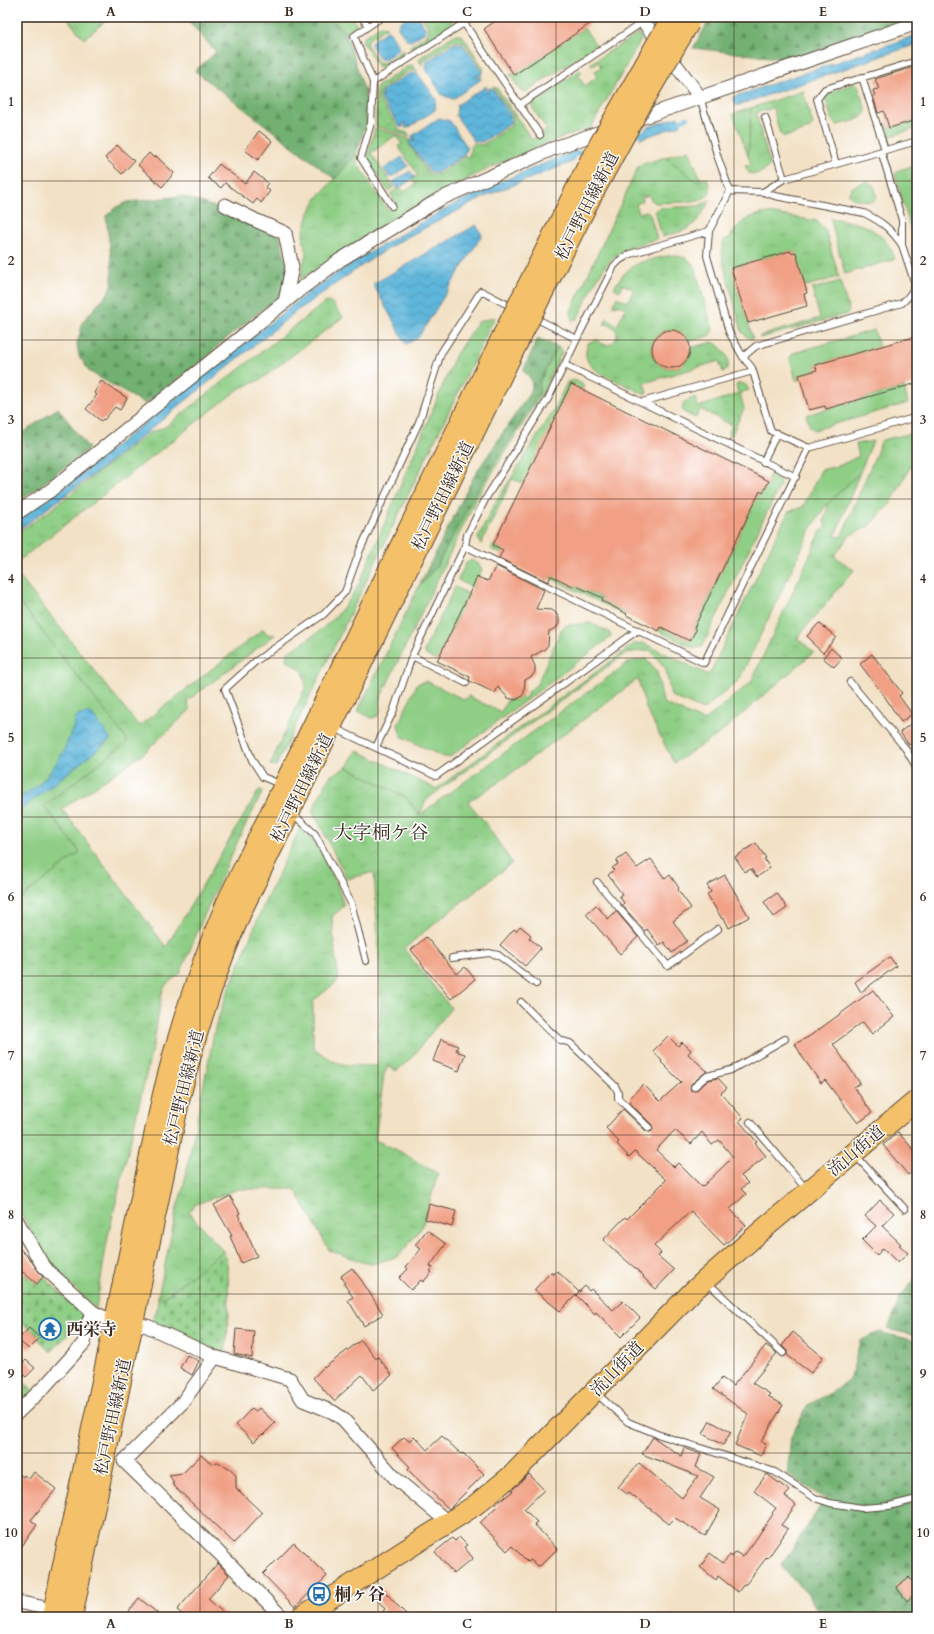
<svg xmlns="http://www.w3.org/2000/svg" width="934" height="1634" font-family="Cardo,'Noto Serif JP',serif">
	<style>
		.grass { fill: url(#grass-tufts); stroke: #647c52 }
		.forest { fill: url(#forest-firs); stroke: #566e48 }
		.cemetery { fill: url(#cemetery-stones); stroke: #647c52 }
		.green { fill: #8ece85; stroke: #647c52 }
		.water { fill: url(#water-waves); stroke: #4c707c }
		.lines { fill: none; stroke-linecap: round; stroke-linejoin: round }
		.stream { stroke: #5eb6db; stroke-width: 4.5 }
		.building { fill: #f1a085; fill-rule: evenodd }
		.service-casing { stroke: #564537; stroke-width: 8 }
		.minor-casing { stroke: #564537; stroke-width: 15 }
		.primary-casing { stroke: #564537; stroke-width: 22 }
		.service { stroke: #fff; stroke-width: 6 }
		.minor { stroke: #fff; stroke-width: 13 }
		.primary { stroke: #f4c16b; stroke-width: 20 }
		.primary-bridge-casing { stroke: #564537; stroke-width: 22; stroke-linecap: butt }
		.primary-bridge { stroke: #f4c16b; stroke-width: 20 }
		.grid { fill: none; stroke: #3b2a1e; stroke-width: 1; stroke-opacity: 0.55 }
		.labels { text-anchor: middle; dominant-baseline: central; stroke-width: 3; stroke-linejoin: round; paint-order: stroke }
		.street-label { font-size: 17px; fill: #3b2a1e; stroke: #fff }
		.poi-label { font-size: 17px; font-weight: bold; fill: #3b2a1e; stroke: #fff; text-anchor: start }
		.quarter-label { font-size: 19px; fill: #3b2a1e; stroke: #fff }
		.neatline { fill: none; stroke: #3b2a1e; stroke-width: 1.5 }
		.grid-label { font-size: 13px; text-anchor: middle; font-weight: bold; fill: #3b2a1e }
	</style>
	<defs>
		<pattern id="grass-tufts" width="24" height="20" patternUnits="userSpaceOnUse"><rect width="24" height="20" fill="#8ece85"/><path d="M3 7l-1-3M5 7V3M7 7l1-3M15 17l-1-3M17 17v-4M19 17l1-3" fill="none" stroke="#7bb172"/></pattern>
		<pattern id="forest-firs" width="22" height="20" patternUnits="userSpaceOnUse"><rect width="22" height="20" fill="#72b172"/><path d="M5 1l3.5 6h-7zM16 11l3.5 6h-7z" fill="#5f905d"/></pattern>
		<pattern id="cemetery-stones" width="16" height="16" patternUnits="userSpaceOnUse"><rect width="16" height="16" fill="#8ece85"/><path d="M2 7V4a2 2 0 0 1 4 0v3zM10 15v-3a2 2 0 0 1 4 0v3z" fill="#7bb172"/></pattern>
		<pattern id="water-waves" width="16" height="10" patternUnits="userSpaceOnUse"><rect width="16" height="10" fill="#5eb6db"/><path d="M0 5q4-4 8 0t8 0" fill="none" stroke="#4f94b1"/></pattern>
	</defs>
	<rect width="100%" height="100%" fill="#fff"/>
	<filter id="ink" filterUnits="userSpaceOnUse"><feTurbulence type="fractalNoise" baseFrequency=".025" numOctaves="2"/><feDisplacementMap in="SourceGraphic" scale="8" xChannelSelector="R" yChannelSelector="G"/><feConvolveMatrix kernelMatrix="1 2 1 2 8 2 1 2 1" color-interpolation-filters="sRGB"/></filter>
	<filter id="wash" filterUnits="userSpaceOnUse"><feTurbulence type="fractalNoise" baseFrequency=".012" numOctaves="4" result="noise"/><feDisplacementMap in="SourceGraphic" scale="16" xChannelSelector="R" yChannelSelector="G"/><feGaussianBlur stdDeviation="0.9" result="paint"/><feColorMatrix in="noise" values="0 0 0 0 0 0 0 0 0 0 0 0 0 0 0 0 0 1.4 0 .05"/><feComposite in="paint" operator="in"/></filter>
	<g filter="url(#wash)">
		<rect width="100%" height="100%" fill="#f2e1c5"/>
		<path class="grass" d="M66 17H110L84 39Z
			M329 17H351L357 25 346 33Z
			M422 17H450L452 21 449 26 415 48 409 47 428 34 429 28Z
			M380 26 387 27 369 39 367 45 378 62 385 63 403 50 404 54 400 59 386 68 378 67 362 41 365 36Z
			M584 28 596 45 526 92 521 91 510 75Z
			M639 33 642 38 590 129C561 136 534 149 507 160 434 193 367 233 301 279L302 268 306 254 303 235 309 213 317 198 356 155 357 163 388 210 397 204 390 194 400 187 404 192 416 184 412 179 418 175 398 146 402 144 396 135 371 153 394 187 388 191 367 159 375 128 409 139V144L428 173 438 175 465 156 469 157 471 146 474 143 482 145 511 126 513 116 493 87 497 88 532 140 547 130 532 107 533 102 580 70 582 73 578 76 585 86 597 77 594 72 601 67 598 62 592 66 591 63Z
			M456 34 463 36 484 69 483 72 464 42 454 41 426 59H423L422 65 419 61 421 57Z
			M412 65 418 72 410 70 381 90 379 99 398 128V130L408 133 410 137 376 126V89L378 86 408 66Z
			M855 83 858 85 866 111C864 121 847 122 838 125L835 124 832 120 825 97 828 93Z
			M803 91 813 125 809 129 785 137 780 134 773 108 756 113 770 165C765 171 758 176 749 173L745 166 751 164 748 156 751 108Z
			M917 120V128L887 137 883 134 882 128 883 126 888 124 890 128Z
			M666 157 696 181 707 178C709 183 711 189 709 194 704 204 667 202 656 203L651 200 649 195 642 197 643 201 636 204 639 213 647 211 650 214 657 239C647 242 637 244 628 248 601 260 590 295 577 319L572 321 571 311 639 165Z
			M865 182H869L874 186 877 198 872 202 853 199 849 195C849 186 858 185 865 182Z
			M710 200C696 227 690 230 662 237L655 212 659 208 699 206Z
			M768 213 817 221 825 229 839 277 806 286 805 284 802 285 796 252 791 253 790 251 732 268 753 339 747 337 742 332 723 262 722 251 724 240 730 238C738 222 750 215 768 213Z
			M831 218C861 223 884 228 895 259L845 274 831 221Z
			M673 255 686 258 694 265 713 330 709 336 689 341C683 331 670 326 660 333 655 337 652 342 652 349 651 374 691 375 690 348L713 342C723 347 736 364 723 372L719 361 644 383 647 393 643 394C634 389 624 384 615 380 598 372 578 364 589 342L595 341 597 339 600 343 606 345C621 343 621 325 604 324L607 318 617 326 626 308 619 305 613 306 617 297 627 302 634 290 623 284 620 291 614 288C630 260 645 261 673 255Z
			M840 281 849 311 847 314 760 338V336L820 318 812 289Z
			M331 302 343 317 260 380 240 388 17 562V533L49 511 149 433 165 427 324 303Z
			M495 317 276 766 270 765 306 686 303 671 286 660 287 653C319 633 340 618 359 584L456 354 478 322Z
			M740 383 746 385 749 390 740 393 744 409 731 436 728 435 732 425 700 409 695 418 685 413 682 409 684 402 695 397 698 407 738 394 736 385Z
			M917 432V454L891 503 868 527 850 535 834 556 854 570 797 638 814 652 719 734 674 763 646 708 638 679 502 780 468 802 484 821 512 863 432 925 404 949 451 1008 413 1056 397 1071 388 1066 384 1074 375 1140 399 1151 438 1174 422 1227 399 1256 372 1264 362 1262 329 1250 295 1189H239L196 1204 189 1213 223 1251 163 1298 158 1297 177 1207 183 1189 215 1028 226 996 265 902 301 826 311 840 313 838 337 884 344 906 332 917 335 954 339 980 313 1001V1048L333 1061 347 1065 378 1066 381 991 374 872 347 879 312 810 330 776 347 767 407 798 419 815 629 662 646 659 657 672 663 703 704 721 751 682 821 531 826 528 824 521 828 506 826 505 860 472 835 536 841 537 882 440Z
			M17 574 139 726 263 629 267 634 275 635 187 701 190 710 142 755 62 809 166 947 259 790 263 791 240 836 203 918 180 974 166 984 162 993 154 1041 108 1236 96 1309 51 1265 17 1208V901L80 852 44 806 128 741 17 599Z"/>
		<path class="forest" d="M185 17H329L346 33 365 93 367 122 356 155 335 179 195 71 216 52Z
			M711 17H916L795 60 693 48Z
			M182 196 239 215 280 236 288 270 286 282 278 297 222 342 207 357 145 404 90 372 79 356 77 344 83 321 108 293 112 282 111 257 106 216 117 207 128 202Z
			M538 338 558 347 540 381 539 394 473 498 437 566 418 588 474 476 531 391C533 381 531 377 523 371Z
			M58 408 89 449 17 503V437Z
			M917 1276V1336L888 1329 900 1297Z
			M879 1332 917 1341V1617H820L810 1597 781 1566 825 1499 787 1474 791 1437 808 1405 834 1391 851 1377 860 1341Z"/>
		<path class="cemetery" d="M223 1251 228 1267 229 1315 225 1354 221 1355 151 1323 157 1310 158 1297 163 1298Z
			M25 1274 37 1283 44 1277 85 1317 51 1352 38 1339 39 1337 17 1318V1282Z
			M17 1376 34 1391 17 1408Z"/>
		<path class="green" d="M751 108 748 156 733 114Z
			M689 150 701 180 696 181 666 157Z
			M914 166 917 175V252L895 174 899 170Z
			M874 330 879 347 815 365 817 370 799 375 800 380H796L790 358 793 353Z
			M558 347 562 352 541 395 476 499 379 701 381 708 378 716 372 718 358 711 418 588 437 566 473 498 539 394 540 381Z
			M574 380 584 385 582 390 523 483 512 479 481 544 478 538 494 505 554 410 567 382Z
			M904 387 908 403 814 430 810 427 806 415Z
			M873 441 860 472 826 505 811 529 739 680 703 710 671 696 666 669 650 650 626 653 427 799 419 815 407 798 347 767 356 750 436 789 634 644 643 643 709 675 788 512 803 507 821 470 841 465 859 456 856 444Z
			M769 475 778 479 780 485 702 647 694 648 659 631 661 627 690 641 696 630 694 628 760 491 763 493Z
			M493 545 526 562 525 564 552 577 553 574 575 587 576 586 603 598 602 601 628 611 626 615 491 549Z
			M472 560 479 564 482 570 472 588 458 580 466 563Z
			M455 587 469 594 437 661 426 655 424 651Z
			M17 599 128 741 44 806 80 852 17 901Z
			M590 623 609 632 611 637 450 757H443L401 736 398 725 417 684 426 681 465 700 468 696 501 712 508 699 516 700 521 697 524 699 529 691 537 684 562 628 568 625Z"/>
		<path class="water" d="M407 17H418L426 29 425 32 411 41 407 40 398 27 399 23Z
			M386 31 390 32 399 47 398 50 385 59H380L371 45 372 41Z
			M917 35V44L736 106 733 97Z
			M455 43 463 44 482 73 481 76 477 75 476 77 481 78 480 80 453 99 442 95 426 69 427 61Z
			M410 73 418 74 436 99 435 110 408 128H405L406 123H404L403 127H400L381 99 382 91Z
			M485 87H487L486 91 488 92 489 88H492L511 116 510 124 482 142 474 141 456 116 457 105Z
			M678 117 681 125 640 139 647 127Z
			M439 118 450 121 467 147 464 155 437 173 429 171 410 144 411 140 416 141V139L412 138V136Z
			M578 150 572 162 488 195 398 242 367 262 298 310 105 466 17 531V520L55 494 310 291 363 256 429 218 485 188 557 158Z
			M402 157 408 166 390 178 384 169Z
			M410 171 415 177 398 189 393 182Z
			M476 225 482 235 418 338 406 344 373 284Z
			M90 712 111 739 17 813V800C24 794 33 790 40 783 60 763 68 743 77 716Z"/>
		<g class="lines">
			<path class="stream" d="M674 123 687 118
				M632 136 649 131
				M571 156 589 150"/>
		</g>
		<g id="blocks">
			<path class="building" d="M501 17H600L514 75 484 29Z
				M917 66V120L889 128 884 111 878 113 873 96H875L873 90 879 89 875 79Z
				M259 131 272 141 258 160 245 150Z
				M117 145 134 161 122 174 105 158Z
				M149 153 154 158 156 156 174 173 162 187 138 165Z
				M219 164 245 184 254 172 268 183 265 187 270 191 261 203 257 199 253 204 225 183 221 188 208 178Z
				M790 251 791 253 796 252 807 293 804 294 807 306 748 323 731 268Z
				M652 349a19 19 0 1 1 38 0a19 19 0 1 1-38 0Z
				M917 336V383L826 409 825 406 809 410 799 375 817 370 815 365Z
				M101 381 127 398 120 410 115 407 104 420 103 419 101 421 86 409 97 395 94 393Z
				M571 384 769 481 763 493 760 491 694 628 696 630 690 641 661 627 659 631 626 615 627 614 602 601 603 598 576 586 575 587 552 576H551L548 582 499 558 503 550 493 545Z
				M496 566 544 590 536 609 552 610 556 613 559 618V624L556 628 549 631 548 645 545 649 531 657 535 666V672L532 676 525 680 524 693 521 697 516 700 508 698 498 687 495 693 470 681 469 680 470 677 437 661 477 577 488 581Z
				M819 623 836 637 823 653 812 643 813 642 807 636Z
				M831 648 842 658 834 667 823 658Z
				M872 654 902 693 899 696 912 714 901 722 885 697 860 664Z
				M912 723 917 730V739L909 745 900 732Z
				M756 843 766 858 764 859 770 868 757 877 751 869 745 872 735 857Z
				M626 854 637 868 651 859 665 879 670 875 679 888 678 890 691 908 673 921 687 941 672 953 664 942 659 945 647 929 645 931 622 905 624 903 619 896 622 894 608 875 614 870 612 868 618 864 616 861Z
				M725 875 749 917 729 928 724 918 722 919 707 894 711 892 707 885Z
				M777 893 787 908 774 917 764 902Z
				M596 905 608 919 616 911 638 937 620 954 586 914Z
				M520 926 531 935 529 938 541 948 525 966 500 945 514 929 516 931Z
				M426 937 457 974 465 967 475 979 451 999 421 964 422 963 411 950Z
				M890 957 896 966 861 992 855 982Z
				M873 990 894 1017 872 1034 863 1022 833 1044 860 1083 854 1087 872 1113 858 1123 825 1080 821 1083 803 1058 795 1044 810 1036Z
				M668 1036 678 1046 682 1042 691 1050 688 1054 707 1071 691 1084 690 1090 695 1091 709 1080 718 1078 727 1088 721 1093 743 1118 739 1121 757 1142 755 1143 766 1156 741 1176 748 1183 741 1189 746 1194 730 1209 746 1225 724 1245 691 1211 654 1246 661 1253 658 1256 674 1270 656 1289 643 1277 644 1276 603 1240 625 1217 627 1219 666 1180 635 1151 629 1157 617 1144 619 1142 606 1128 623 1109 646 1131 650 1132 652 1131V1125L630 1103 631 1101 629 1099 643 1084 660 1101 681 1082 661 1062 662 1061 653 1051ZM675 1130 691 1144 702 1132 712 1145 719 1140 733 1157 702 1187 678 1163 674 1167 656 1150Z
				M441 1039 458 1046 456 1050H458V1052L465 1054 459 1071 433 1061Z
				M898 1132 917 1154V1168L908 1175 883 1145Z
				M230 1196 240 1213 238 1214 257 1256 241 1263 230 1236H232L214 1205Z
				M880 1200 894 1213 882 1226 901 1244 899 1245 908 1253 898 1263 883 1248 877 1255 862 1240 876 1226 865 1216Z
				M429 1204 456 1211 452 1227 425 1219Z
				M427 1230 446 1244 430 1266 433 1268 430 1271 432 1272 423 1282 421 1280 411 1290 399 1278 408 1269 406 1267 421 1249 415 1245Z
				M17 1246 29 1258 43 1277 37 1284 23 1272 17 1279Z
				M352 1268 362 1281 383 1314 364 1326 348 1300 353 1297 344 1284 345 1282 341 1276Z
				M557 1271 579 1292 560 1311 534 1290 551 1272 553 1275Z
				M585 1286 589 1291 591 1289 613 1310 623 1301 640 1318 621 1337 596 1312 595 1314 576 1295Z
				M29 1328 40 1338 29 1349 18 1340Z
				M236 1329 254 1331 252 1358 234 1354Z
				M793 1332 823 1357 811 1373 787 1355V1351L782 1346Z
				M361 1340 376 1359 378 1357 392 1375 373 1390 362 1375 334 1401 313 1378 324 1367V1368Z
				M766 1345 777 1353 752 1383 770 1394 768 1396 783 1405 761 1442 766 1444 761 1456 735 1445 748 1414 713 1389 722 1378 733 1386Z
				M187 1355 199 1361 192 1375 180 1368Z
				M26 1360 35 1368 26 1377 17 1369Z
				M252 1408 256 1411 259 1408 275 1423 263 1435 262 1434 254 1442 236 1425Z
				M710 1421 731 1432 723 1445 703 1434Z
				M414 1436 427 1450 442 1436 461 1454 463 1453 484 1474 449 1509 408 1470 410 1467 392 1448 404 1437 409 1441Z
				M653 1437 681 1456 684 1448 701 1454 696 1467 714 1477 700 1498 720 1510 705 1536 675 1518 669 1524 634 1496 633 1497 628 1493 627 1494 618 1487 639 1463 682 1498 698 1476 642 1454Z
				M201 1455 210 1463 218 1462 231 1469 236 1476V1488L262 1513 234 1543 172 1484 174 1483 169 1475 183 1473Z
				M17 1472 23 1477 24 1475 29 1479 34 1472 56 1489 31 1520 37 1525 17 1553Z
				M529 1474 544 1490 524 1509 537 1522 534 1524 557 1549 540 1566 539 1565 537 1566 531 1560 528 1562 512 1546 507 1551 480 1523 497 1506 496 1504 513 1491 512 1490Z
				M767 1474 790 1491 785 1496 796 1505 781 1525 788 1529 768 1558 767 1557 746 1584H744L738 1592 718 1576 716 1580 700 1567 710 1553 723 1563 730 1555 732 1557 736 1552 743 1557 754 1542 773 1514 772 1513 776 1508 754 1491Z
				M459 1537 467 1545 464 1547 473 1558 454 1574 435 1552 452 1538 455 1541Z
				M294 1543 327 1576 295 1607 263 1574Z
				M218 1563 229 1575 208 1599 228 1617H186L177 1610Z
				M909 1577 917 1587V1592L907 1601 896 1587Z
				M379 1585 396 1604 409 1617H377L385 1609 371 1592Z
				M139 1598 162 1617H136L129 1611Z"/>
		</g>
	</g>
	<g filter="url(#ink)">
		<use href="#blocks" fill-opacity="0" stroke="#564537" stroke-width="1"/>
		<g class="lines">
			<g class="service-casing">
				<path id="service" d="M362 17 368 26
					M382 17 354 36 373 82 464 23
					M460 17 540 135
					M862 77 885 150
					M373 82 371 123 361 158 392 206
					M700 97 718 158 730 191
					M519 105 643 22
					M765 117 784 179
					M881 151 902 220V245L915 284C913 292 909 297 902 303L756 346 743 357 729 332 707 256 709 231 730 191 763 192 784 179 917 141
					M836 164 817 99 825 89 917 61
					M763 192 775 196 864 213C882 222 890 228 902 245
					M533 317 577 339
					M743 357 752 368 771 431 809 448
					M565 365 796 477
					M642 402 753 371
					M763 462 777 433
					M465 546 704 663 809 448 917 417
					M412 656 466 683
					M850 682 905 748 917 768
					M334 728 436 776 638 630
					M376 747 393 712 412 656 465 546 467 535 486 498 548 399 577 339 614 266 620 260 630 254 709 231
					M282 785 263 777 252 760 225 689 256 661 324 614 345 592 360 550 419 422 441 353 481 291 514 308
					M292 813 315 834 351 903 366 961
					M597 882 668 966 718 929
					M452 958 489 953 498 955 536 984
					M521 1002 551 1032 560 1040 570 1043 615 1086 618 1092V1098L649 1128
					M694 1087 707 1076 731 1070 785 1039
					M750 1122 807 1190
					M855 1155 905 1209
					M706 1281 783 1353
					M596 1393 628 1422 657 1434 775 1472 815 1498 830 1503 862 1508 889 1506 917 1499"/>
			</g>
			<g class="minor-casing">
				<path id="minor" d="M640 17 700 97
					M629 122 917 23
					M225 205 257 221 285 233 292 267 285 302
					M17 513 51 490 302 288 340 260 440 199 552 149 609 129
					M17 1221 42 1264 48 1271 93 1312 89 1320 84 1343 45 1386 17 1413
					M93 1312 103 1317 147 1326 215 1357 290 1379 303 1400 333 1412 343 1419 396 1479 449 1523
					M215 1357 182 1403 124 1461 217 1551 282 1617
					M17 1602 41 1607"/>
			</g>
			<g class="primary-casing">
				<path id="primary" d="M52 1617 163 1094C179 1028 200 965 227 902L502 337
					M72 1617 179 1101C195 1035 215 972 242 910L517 344
					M301 1617 474 1506 512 1475 693 1291 760 1232 917 1100"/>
			</g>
			<use href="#service" class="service"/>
			<use href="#minor" class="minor"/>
			<use href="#primary" class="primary"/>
			<g class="primary-bridge-casing">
				<path id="primary-bridge" d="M502 337 591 159 672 17
					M517 344 591 197 640 107 689 23"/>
			</g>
			<use href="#primary-bridge" class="primary-bridge"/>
		</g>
	</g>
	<path class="grid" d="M200 17V1617M378 17V1617M556 17V1617M734 17V1617M17 181H917M17 340H917M17 499H917M17 658H917M17 817H917M17 976H917M17 1135H917M17 1294H917M17 1453H917"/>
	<defs>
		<g id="temple-ring" transform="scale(1.15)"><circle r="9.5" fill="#fff" stroke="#1f6fb2" stroke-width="1.5"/><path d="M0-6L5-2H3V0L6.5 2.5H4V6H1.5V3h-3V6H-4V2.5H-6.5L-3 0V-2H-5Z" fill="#1f6fb2"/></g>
		<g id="bus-ring" transform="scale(1.15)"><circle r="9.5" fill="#fff" stroke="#1f6fb2" stroke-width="1.5"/><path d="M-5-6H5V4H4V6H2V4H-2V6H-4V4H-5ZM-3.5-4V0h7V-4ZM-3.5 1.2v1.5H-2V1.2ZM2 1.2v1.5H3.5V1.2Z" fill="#1f6fb2"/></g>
	</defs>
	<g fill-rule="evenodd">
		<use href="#temple-ring" x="50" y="1329"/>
		<use href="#bus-ring" x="319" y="1594"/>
	</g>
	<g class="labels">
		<g class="street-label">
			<text transform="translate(587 206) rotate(-63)">松戸野田線新道</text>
			<text transform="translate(443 496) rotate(-64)">松戸野田線新道</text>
			<text transform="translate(302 788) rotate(-64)">松戸野田線新道</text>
			<text transform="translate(184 1088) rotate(-76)">松戸野田線新道</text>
			<text transform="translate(856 1151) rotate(-40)">流山街道</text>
			<text transform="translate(617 1369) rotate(-46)">流山街道</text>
			<text transform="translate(113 1417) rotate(-78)">松戸野田線新道</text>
		</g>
		<g class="poi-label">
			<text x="66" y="1329">西栄寺</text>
			<text x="334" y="1594">桐ヶ谷</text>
		</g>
		<g class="quarter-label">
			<text x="381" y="833">大字桐ケ谷</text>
		</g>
	</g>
	<rect width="934" height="1634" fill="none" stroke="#fff" stroke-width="44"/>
	<rect x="22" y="22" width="890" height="1590" class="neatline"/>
	<g class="grid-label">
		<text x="111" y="16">A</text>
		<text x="289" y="16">B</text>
		<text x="467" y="16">C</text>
		<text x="645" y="16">D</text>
		<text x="823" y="16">E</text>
		<text x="11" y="106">1</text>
		<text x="923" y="106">1</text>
		<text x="11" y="265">2</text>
		<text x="923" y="265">2</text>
		<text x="11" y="424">3</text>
		<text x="923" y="424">3</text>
		<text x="11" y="583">4</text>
		<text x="923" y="583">4</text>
		<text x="11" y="742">5</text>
		<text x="923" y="742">5</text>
		<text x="11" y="901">6</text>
		<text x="923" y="901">6</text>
		<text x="11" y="1060">7</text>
		<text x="923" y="1060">7</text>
		<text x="11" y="1219">8</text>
		<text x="923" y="1219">8</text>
		<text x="11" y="1378">9</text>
		<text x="923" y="1378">9</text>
		<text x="11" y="1537">10</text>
		<text x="923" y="1537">10</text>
		<text x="111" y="1628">A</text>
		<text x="289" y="1628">B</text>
		<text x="467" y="1628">C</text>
		<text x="645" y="1628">D</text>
		<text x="823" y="1628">E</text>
	</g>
</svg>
